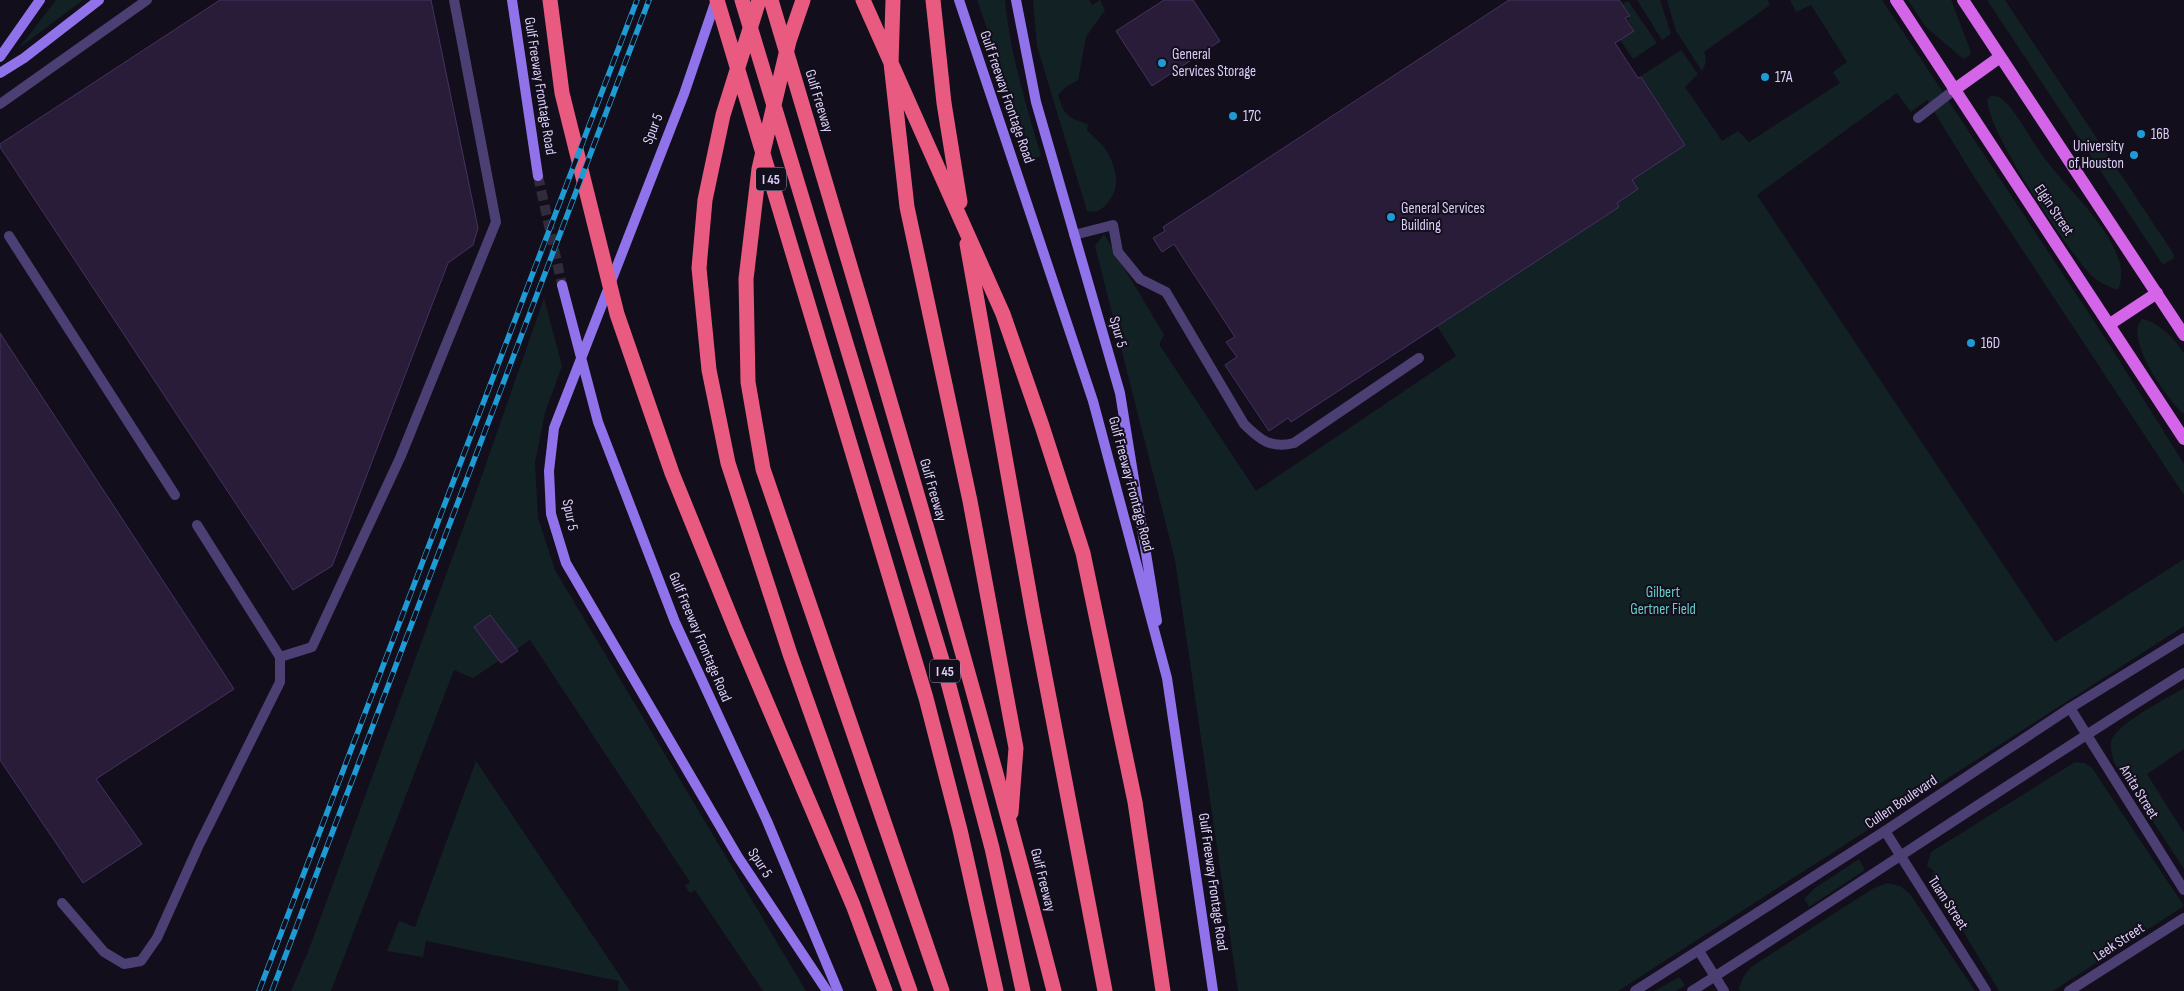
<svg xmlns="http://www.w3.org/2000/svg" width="2184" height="991" font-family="'Sofia Sans Condensed',sans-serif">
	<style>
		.green { fill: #122124 }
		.building { fill: #281c39; stroke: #463262 }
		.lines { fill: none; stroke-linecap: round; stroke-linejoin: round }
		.secondary-tunnel { stroke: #312b3c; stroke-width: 10; stroke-dasharray: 10 5; stroke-linecap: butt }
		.service { stroke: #4c3f74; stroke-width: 10 }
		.minor { stroke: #4c3f74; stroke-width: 10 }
		.tertiary { stroke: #4c3f74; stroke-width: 10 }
		.secondary { stroke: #9073eb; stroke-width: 10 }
		.primary { stroke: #d465e9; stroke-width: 12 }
		.motorway { stroke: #e85a80; stroke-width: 15 }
		.rail-casing { stroke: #1e9bd5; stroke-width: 5.5 }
		.rail { stroke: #130e1b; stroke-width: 4; stroke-dasharray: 11; stroke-linecap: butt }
		.poi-dot { fill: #1e9bd5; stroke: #130e1b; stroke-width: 2 }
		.labels { text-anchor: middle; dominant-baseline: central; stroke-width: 4; stroke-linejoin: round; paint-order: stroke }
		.shield { fill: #130e1b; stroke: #a095b6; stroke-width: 1 }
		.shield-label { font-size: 14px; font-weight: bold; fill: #dccff8 }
		.poi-label { font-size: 15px; fill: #dccff8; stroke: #130e1b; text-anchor: start }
		.street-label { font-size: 15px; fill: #dccff8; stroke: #130e1b }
		.park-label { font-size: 15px; fill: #66cdc9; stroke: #130e1b }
	</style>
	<rect width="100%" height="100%" fill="#130e1b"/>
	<path class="green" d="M56 0H83L19 48Z
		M977 0H1005C1010 53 1026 105 1041 156L1033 159Z
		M1033 0H1089L1092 5 1100 0 1105 10 1086 37 1078 80 1066 87 1058 95C1064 115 1068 118 1088 124L1087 130C1092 136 1099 141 1104 147 1115 163 1122 185 1109 201 1102 210 1098 213 1087 211L1037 46Z
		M1637 0H1660L1671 34 1662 40Z
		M1667 0H1768L1770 5 1704 52C1707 58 1706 64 1702 71L1676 31Z
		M1790 0H1882L2109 344 2184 464V495L1973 175 1927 100 1911 112 1897 93 1757 195 2055 642 2184 559V626L1618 991H1238L1175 560 1095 246 1104 234 1164 335 1159 344 1256 491 1456 356 1437 326 1619 207 1617 203 1638 189 1632 180 1685 145 1641 76 1681 50 1698 74 1685 87 1722 141 1738 131 1749 142 1840 83 1833 72 1847 62 1811 5 1796 12Z
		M1908 0H1951L1971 52 1969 56 1963 59 1925 26Z
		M1987 0H2005L2173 253 2174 258 2163 265Z
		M1628 1 1657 43 1633 59 1620 40 1634 30 1628 20 1630 15 1622 4Z
		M1991 96C1994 96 1997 96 1999 97 2013 105 2030 138 2040 152 2065 188 2104 218 2119 260 2122 269 2122 282 2118 290 2109 287 2098 282 2091 275 2066 248 1988 133 1987 99Z
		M544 298 562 366 545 413 535 463 538 518 555 570 806 991H763L695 890 690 893 685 886 690 882 530 640 473 678 454 670 331 991H291L308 952 473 501Z
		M2142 319C2159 322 2175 339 2184 353V414C2168 401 2123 338 2142 319Z
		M2184 688V749L2147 774 2184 833V869L2114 762C2113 757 2110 749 2111 743 2113 725 2168 698 2184 688Z
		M476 761 630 991H618L619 981 426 941 423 957 387 951 399 921 415 927Z
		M2075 762 2085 763 2092 768 2184 906 2053 991H1999L1931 878 1934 871 1927 866 1931 852Z
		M1859 859 1865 870 1809 907 1804 899 1815 888Z
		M1887 883 1900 886 1910 894 1975 991H1740L1739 987 1744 976 1751 967 1872 889Z
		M1679 977 1685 985 1676 991H1655Z"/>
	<path class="building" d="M220 0H431L478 228 473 245 448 263 332 566 293 590 0 147V144Z
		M1164 0H1193L1220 41 1152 86 1116 31Z
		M1509 0H1619L1630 16 1625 18 1634 31 1615 43 1638 78 1641 77 1685 145 1632 180 1638 189 1617 203 1619 207 1291 422 1288 418 1269 431 1225 365 1237 357 1226 342 1235 337 1174 244 1162 252 1153 238 1165 231 1163 227Z
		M0 333 234 689 96 779 142 844 83 883 0 760Z
		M490 615 518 651 501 663 474 627Z"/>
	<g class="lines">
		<path class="secondary-tunnel" d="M538 176 562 285"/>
		<path class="service" d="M0 104 147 0
			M1918 118 1954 90
			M1074 235 1113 225 1118 252 1140 279 1166 292 1244 424C1260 440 1271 449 1294 443L1419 358
			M9 236 175 495
			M280 657 312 647 400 458 496 222 454 0
			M62 903 104 952 124 964 141 961 157 938 199 845 280 682V657L197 525"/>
		<path class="minor" d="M2070 708 2184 890
			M1885 831 1986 991
			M1699 951 1724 991
			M2069 991 2184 918"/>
		<path class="tertiary" d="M1635 991 1885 831 2070 708 2184 638
			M1692 991C1857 886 2019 776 2184 673"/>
		<path class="secondary" d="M512 0 538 176
			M716 0 684 94 554 428 549 471 551 514 566 563 738 857 827 991
			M959 0 1093 401 1167 678 1213 991
			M1016 0 1036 102 1120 393 1157 621
			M0 57 40 0
			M0 73 24 58 99 0
			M562 285 598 422 675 622 767 821 838 991"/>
		<path class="primary" d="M1896 0 2184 439
			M1963 0 2184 335
			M1954 90 2000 57
			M2110 324 2157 293"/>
		<path class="motorway" d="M550 0 562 93 617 314 672 473 737 633 853 905 885 991
			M717 0 926 698 960 830 996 991
			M742 0 944 667 992 848 1023 991
			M759 0 723 115 705 200 699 268 709 370 728 463 790 654 910 991
			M771 0C869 329 968 658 1054 991
			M803 0 789 41 759 169 746 279 748 382 763 469 942 991
			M863 0 1003 314 1042 426 1083 553 1135 802 1163 991
			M893 0 891 63 907 207 970 501 1016 748 1011 813
			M933 0 944 103 960 202
			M967 244 1033 614 1105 991"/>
		<g class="rail-casing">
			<path id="rail" d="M259 991 637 0
				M272 991 649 0"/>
		</g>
		<use href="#rail" class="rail"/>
	</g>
	<g class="poi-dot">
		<circle cx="1162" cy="63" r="5"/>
		<circle cx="1765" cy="77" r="5"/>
		<circle cx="1233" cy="116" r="5"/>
		<circle cx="2141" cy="134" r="5"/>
		<circle cx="2134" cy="155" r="5"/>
		<circle cx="1391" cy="217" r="5"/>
		<circle cx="1971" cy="343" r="5"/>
	</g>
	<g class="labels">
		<g class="shield">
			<rect x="756" y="167.5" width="30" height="23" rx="4"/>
			<rect x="930" y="659.5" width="30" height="23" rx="4"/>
		</g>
		<g class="shield-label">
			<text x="771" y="179">I 45</text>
			<text x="945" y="671">I 45</text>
		</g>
		<g class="poi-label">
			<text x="1172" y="54">General<tspan x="1172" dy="17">Services Storage</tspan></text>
			<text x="1775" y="77">17A</text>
			<text x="1243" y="116">17C</text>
			<text x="2151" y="134">16B</text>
			<text x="2124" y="146" text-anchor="end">University<tspan x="2124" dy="17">of Houston</tspan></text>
			<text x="1401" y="208">General Services<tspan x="1401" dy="17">Building</tspan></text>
			<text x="1981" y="343">16D</text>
		</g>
		<g class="street-label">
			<text transform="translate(540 86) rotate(81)">Gulf Freeway Frontage Road</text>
			<text transform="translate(1007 97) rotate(71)">Gulf Freeway Frontage Road</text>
			<text transform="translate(819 101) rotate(73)">Gulf Freeway</text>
			<text transform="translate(653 129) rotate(-69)">Spur 5</text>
			<text transform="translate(2054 210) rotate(56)">Elgin Street</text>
			<text transform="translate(1118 332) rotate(74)">Spur 5</text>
			<text transform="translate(1131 484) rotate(75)">Gulf Freeway Frontage Road</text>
			<text transform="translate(933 490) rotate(74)">Gulf Freeway</text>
			<text transform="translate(570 515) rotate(79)">Spur 5</text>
			<text transform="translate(700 637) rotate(67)">Gulf Freeway Frontage Road</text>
			<text transform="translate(2139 792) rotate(58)">Anita Street</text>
			<text transform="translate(1901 802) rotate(-34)">Cullen Boulevard</text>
			<text transform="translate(760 863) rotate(57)">Spur 5</text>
			<text transform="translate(1043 880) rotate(76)">Gulf Freeway</text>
			<text transform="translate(1213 882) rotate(82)">Gulf Freeway Frontage Road</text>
			<text transform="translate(1948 903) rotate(57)">Tuam Street</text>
			<text transform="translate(2119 942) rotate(-33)">Leek Street</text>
		</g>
		<g class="park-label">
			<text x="1663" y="592">Gilbert<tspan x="1663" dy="17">Gertner Field</tspan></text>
		</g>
	</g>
</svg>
